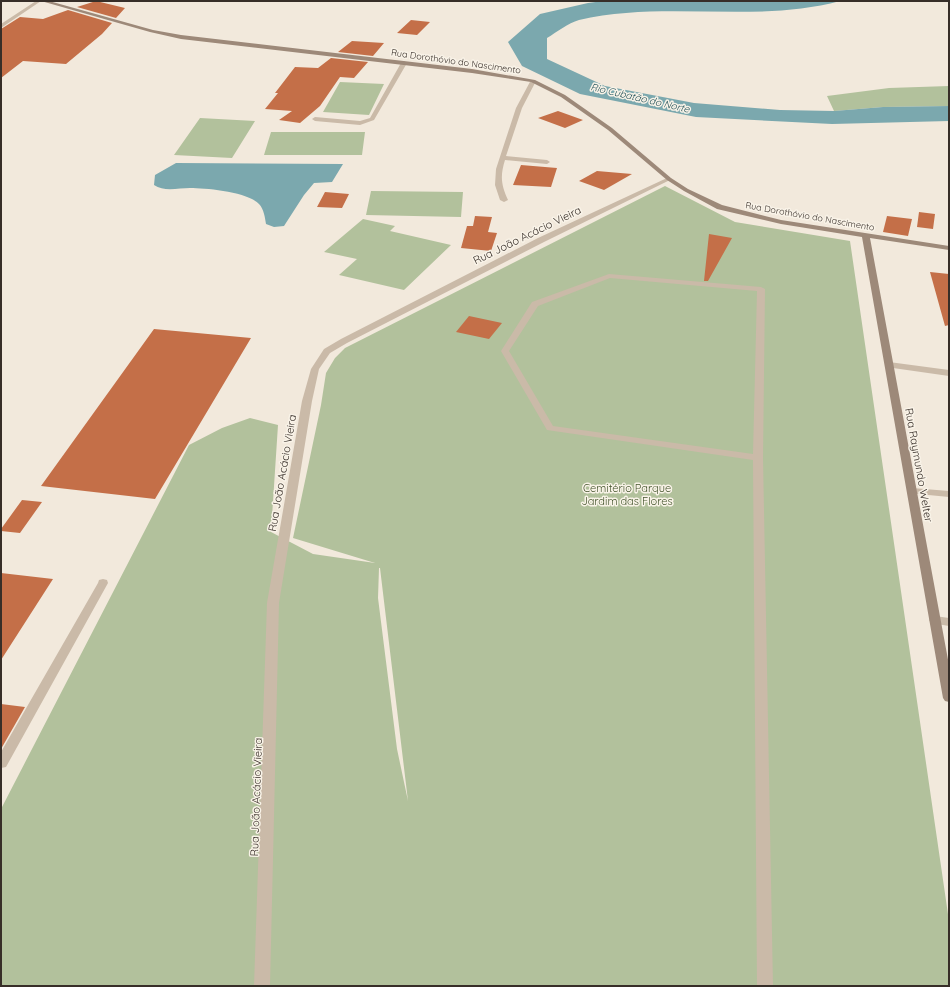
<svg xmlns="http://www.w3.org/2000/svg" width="950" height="987" font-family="Quicksand,sans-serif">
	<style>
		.green { fill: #b2c19c; fill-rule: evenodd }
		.water { fill: #7ba8ae }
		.building { fill: #c46f48 }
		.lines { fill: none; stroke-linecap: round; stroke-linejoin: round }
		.lane { fill: #cabaa8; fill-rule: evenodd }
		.street { fill: #cabaa8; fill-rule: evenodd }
		.secondary { fill: #9d8979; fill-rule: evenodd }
		.labels { text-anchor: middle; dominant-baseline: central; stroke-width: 3; stroke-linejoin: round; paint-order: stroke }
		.far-street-label { font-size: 9px; fill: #372e28; stroke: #f9f3e8 }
		.far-water-label { font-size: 10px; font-style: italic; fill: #1e4f57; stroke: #f9f3e8 }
		.street-label { font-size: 11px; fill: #372e28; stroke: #f9f3e8 }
		.park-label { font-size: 11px; fill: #43542c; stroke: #f9f3e8 }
	</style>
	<rect width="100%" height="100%" fill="#f2e9dc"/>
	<path class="green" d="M340 82 384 84 369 115 323 112Z
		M949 86V106L883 107 834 111 827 96 889 88Z
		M200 118 255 121 232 158 174 155Z
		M271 132H365L362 155H264Z
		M665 186 735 222 850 241 949 921V986H1V809L189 445 222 428 250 418 278 425 271 532 313 554 375 563 293 538 321 405 326 373 335 358 345 348ZM379 568H380L408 801 397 749 378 598Z
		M371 191 463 192 461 217 366 215Z
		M363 219 395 226 390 231 451 245 404 290 339 275 357 259 324 252Z"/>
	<path class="water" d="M603 1H840C755 24 664 0 579 20 568 23 557 32 547 38V59L605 86 694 103 780 110 834 111 883 107 949 106V121L832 124 696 117 580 94 522 66 508 42 540 14 588 3Z
		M176 163 343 164 332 182 314 183 304 195 284 226 274 227 266 224C265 218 264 209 259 204 248 192 206 188 190 188 178 188 164 192 154 185L155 175Z"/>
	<path class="building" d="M96 1 125 8 116 18 77 7Z
		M68 10 112 23 102 34 66 64 23 61 1 78V29L20 17 43 19Z
		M411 20 430 22 417 35 397 33Z
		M352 41 384 43 373 56 338 52Z
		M331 58 368 62 354 78 340 77 320 106 300 123 279 120 292 111 265 109 278 93H275L295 67 318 68Z
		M558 111 583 120 565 128 538 118Z
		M521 165 557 168 551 187 513 185Z
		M597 171 632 174 604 190 579 181Z
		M325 192 349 194 342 208 317 207Z
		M919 212 935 214 933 229 917 227Z
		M475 216 492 217 488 232 497 233 491 251 461 248 467 226H473Z
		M887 216 912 219 908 236 883 232Z
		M709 234 732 238 708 281H704Z
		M930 272 949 274V325L945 326Z
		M469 316 502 323 489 339 456 332Z
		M154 329 251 338 155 499 41 486Z
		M22 500 42 502 20 533 1 531V529Z
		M1 573 53 579 1 660Z
		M1 704 25 707 1 749Z"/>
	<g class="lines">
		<path class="lane" d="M36 1H41L1 28V24Z
			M404 61 407 63 374 120 360 125 315 121 312 119 315 117 360 121 370 118 401 63Z
			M531 80 536 81 522 108 506 156 547 160 550 162 547 164 505 160C500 176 501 185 508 200L504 202 500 200 495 185 496 169 516 108Z
			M609 274 761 287 765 289 763 458 773 986H757L753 460 547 430 501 351 532 302ZM610 278 757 291 753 454 553 426 509 351 538 306Z
			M889 362 949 370V376L886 367 885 365Z
			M912 488 949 491V497L908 493 907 491 908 489Z
			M103 579 107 580 108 583 6 767 1 768V752L98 583 99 580Z
			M935 616 949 618V626L931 623 929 620 931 617Z"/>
		<path class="street" d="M667 178 672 179 544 242 347 343 330 353 319 369 312 401 279 603 270 986H254L267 603 302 401 311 369 324 349 341 339 538 238Z"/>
		<path class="secondary" d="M41 1H49L153 30 181 35 472 69 535 80 565 95 612 128 671 178 688 189 722 205 781 220 949 246V250L870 238 949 665V702L945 701 943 698 862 237 781 224 717 209 684 191 667 180 608 130 561 97 531 82 472 73 181 39 150 32Z"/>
	</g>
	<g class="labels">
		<g class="far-street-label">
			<text transform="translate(456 61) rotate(8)">Rua Dorothóvio do Nascimento</text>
			<text transform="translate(810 216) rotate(10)">Rua Dorothóvio do Nascimento</text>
		</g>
		<g class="far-water-label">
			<text transform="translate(640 98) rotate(13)">Rio Cubatão do Norte</text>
		</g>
		<g class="street-label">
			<text transform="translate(527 235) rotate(-26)">Rua João Acácio Vieira</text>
			<text transform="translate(919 465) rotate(80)">Rua Raymundo Welter</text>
			<text transform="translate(282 473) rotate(-80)">Rua João Acácio Vieira</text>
			<text transform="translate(256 797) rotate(-88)">Rua João Acácio Vieira</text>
		</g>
		<g class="park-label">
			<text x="627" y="488">Cemitério Parque<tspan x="627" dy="13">Jardim das Flores</tspan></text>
		</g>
	</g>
	<rect width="950" height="987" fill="none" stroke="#372e28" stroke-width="4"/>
</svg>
